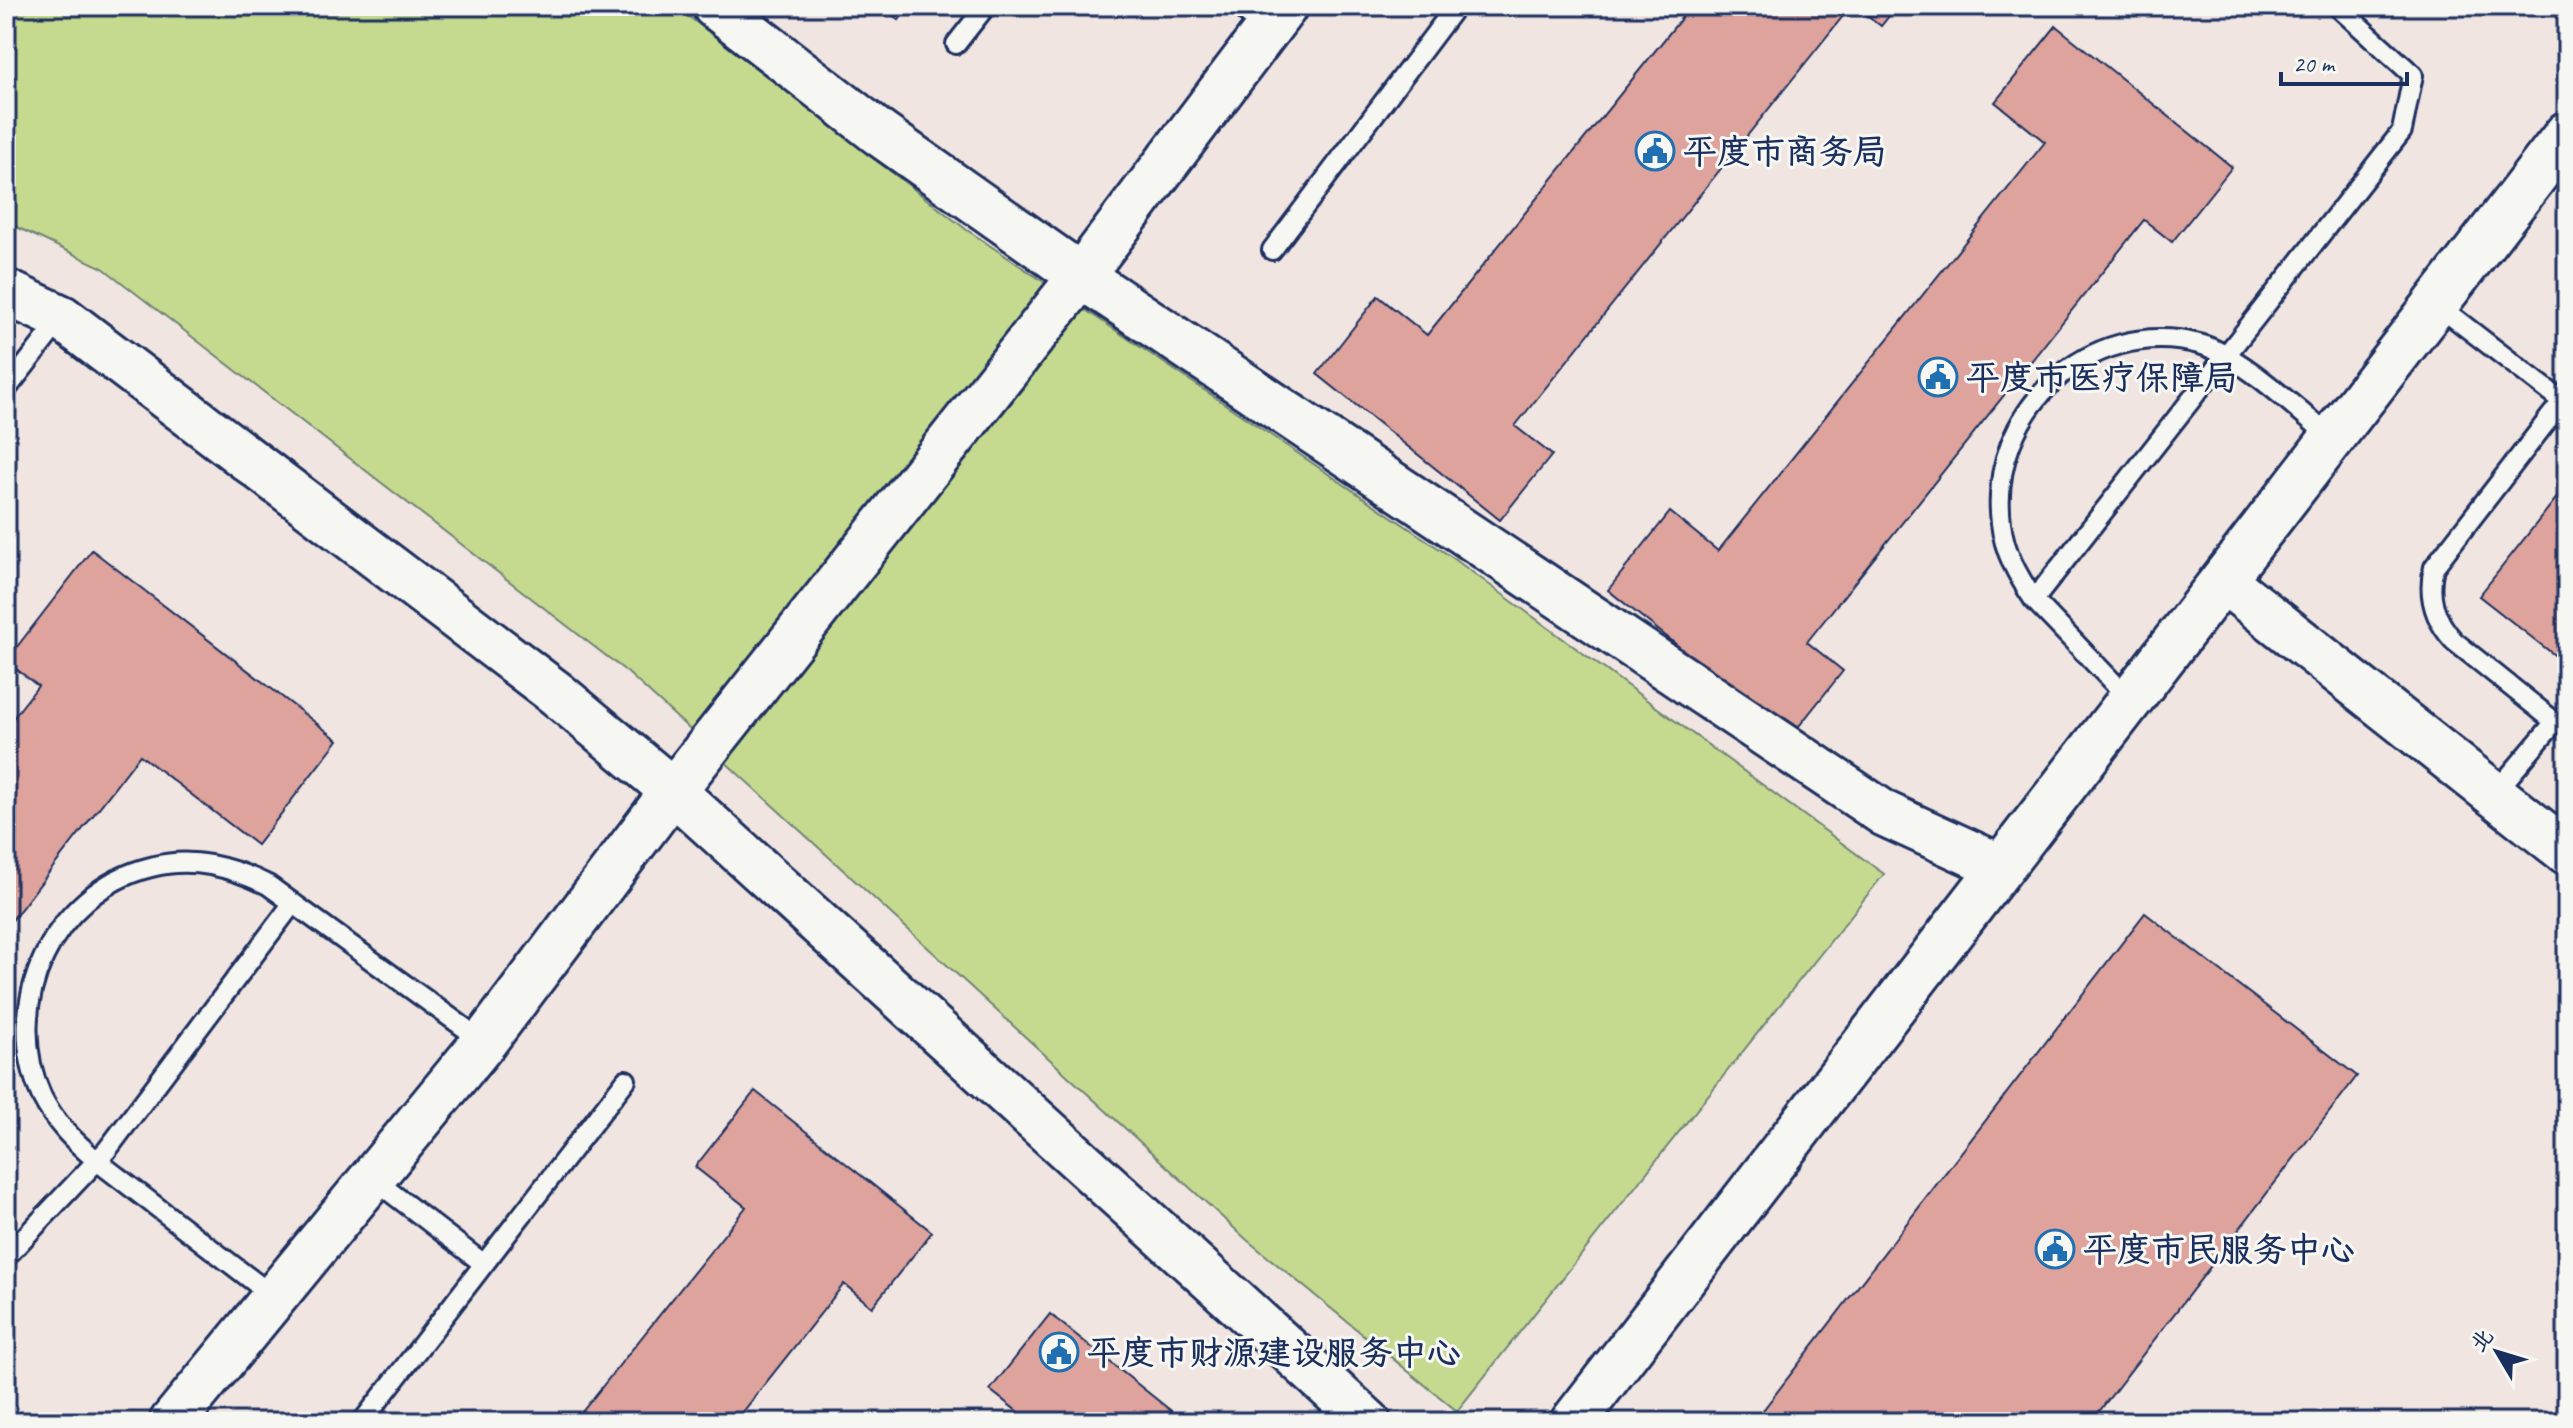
<svg xmlns="http://www.w3.org/2000/svg" width="2573" height="1428" font-family="Caveat,'LXGW WenKai TC',sans-serif">
	<style>
		.green { fill: #c6da8f; stroke: #708476; stroke-width: 2 }
		.building { fill: #dda39c; stroke: #1b2f5e; stroke-width: 2 }
		.lines { fill: none; stroke-linecap: round; stroke-linejoin: round }
		.lane-casing { stroke: #1b2f5e; stroke-width: 24 }
		.secondary-casing { stroke: #1b2f5e; stroke-width: 50 }
		.lane { stroke: #f6f6f2; stroke-width: 18 }
		.secondary { stroke: #f6f6f2; stroke-width: 44 }
		.labels { text-anchor: middle; dominant-baseline: central; stroke-width: 6; stroke-linejoin: round; paint-order: stroke }
		.poi-label { font-size: 34px; font-weight: bold; fill: #1b2f5e; stroke: #f6f6f2; text-anchor: start }
	</style>
	<rect width="100%" height="100%" fill="#f1e5e1"/>
	<filter id="ink" filterUnits="userSpaceOnUse"><feTurbulence type="fractalNoise" baseFrequency=".0125" numOctaves="2"/><feDisplacementMap in="SourceGraphic" scale="16" xChannelSelector="R" yChannelSelector="G"/><feConvolveMatrix kernelMatrix="1 2 1 2 8 2 1 2 1" color-interpolation-filters="sRGB"/></filter>
	<g filter="url(#ink)">
		<path class="green" d="M6 6H675L967 230 1453 558 1884 874 1457 1411 1247 1240 627 672 103 268 6 222Z"/>
		<path class="building" d="M881 6H910L899 20Z
			M1691 6H1851L1515 426 1552 455 1500 520 1317 374 1378 296 1427 335Z
			M1856 6H1897L1881 26Z
			M2056 26 2232 167 2172 242 2144 220 1807 642 1843 671 1791 736 1608 590 1670 512 1718 551 2045 142 1995 102Z
			M2562 491 2567 495V665L2479 596Z
			M92 550 338 740 257 845 140 755 6 928V727L38 686 6 661Z
			M2145 913 2357 1076 2091 1422H1754Z
			M755 1091 932 1232 872 1307 844 1284 735 1422H574L746 1207 695 1167Z
			M1050 1314 1185 1422H1031L990 1390Z"/>
		<g class="lines">
			<g class="lane-casing">
				<path id="lane" d="M1239 6 1266 31
					M956 44 986 6
					M1272 250 1456 6
					M2436 304 2562 401
					M6 390 62 318
					M2034 600C2018 576 2004 552 2001 523 1987 412 2089 316 2199 344 2241 355 2297 410 2332 438
					M2130 700 2034 600 2402 131 2413 75 2337 6
					M2494 794 2555 722 2454 641C2434 619 2427 596 2434 567L2567 395
					M372 1178 484 1264
					M6 1257 107 1150 293 903
					M274 1297 97 1161C75 1142 55 1123 42 1097 0 1005 53 891 151 867 192 856 231 867 268 885L484 1042
					M362 1422 626 1080"/>
			</g>
			<g class="secondary-casing">
				<path id="secondary" d="M715 6 879 133 1081 276 1885 814 2001 867
					M6 292 62 318 557 694 673 791 1368 1422
					M2223 580 2567 852
					M172 1422 484 1042 673 791 1081 276 1285 6
					M1573 1422 2567 134"/>
			</g>
			<use href="#lane" class="lane"/>
			<use href="#secondary" class="secondary"/>
		</g>
	</g>
	<defs>
		<g id="civic-ring" transform="scale(2)"><circle r="9.5" fill="#f6f6f2" stroke="#1f6fb2" stroke-width="1.5"/><path d="M-.6-6.5H3V-4.5H.6V-3L4-1V1h2V6H-6V1h2V-1L-.6-3ZM-1.2 2.5V6h2.4V2.5Z" fill="#1f6fb2"/></g>
	</defs>
	<g fill-rule="evenodd">
		<use href="#civic-ring" x="1655" y="151"/>
		<use href="#civic-ring" x="1938" y="377"/>
		<use href="#civic-ring" x="2055" y="1249"/>
		<use href="#civic-ring" x="1059" y="1352"/>
	</g>
	<g class="labels">
		<g class="poi-label">
			<text x="1683" y="151">平度市商务局</text>
			<text x="1966" y="377">平度市医疗保障局</text>
			<text x="2083" y="1249">平度市民服务中心</text>
			<text x="1087" y="1352">平度市财源建设服务中心</text>
		</g>
	</g>
	<rect width="2573" height="1428" fill="none" stroke="#f6f6f2" stroke-width="32"/>
	<rect x="16" y="16" width="2541" height="1396" fill="none" stroke="#1b2f5e" stroke-width="3" filter="url(#ink)"/>
	<g transform="translate(2497 1352) rotate(308)" stroke="#f6f6f2" stroke-width="6" paint-order="stroke">
	<path d="M0-6L14 30L0 20L-14 30Z" fill="#1b2f5e"/>
	<text y="-12" font-size="22" font-weight="bold" text-anchor="middle" fill="#1b2f5e">北</text>
	</g>
	<path d="M2281 72v12h126v-12" fill="none" stroke="#1b2f5e" stroke-width="4"/>
	<text x="2293" y="72" font-size="24" fill="#1b2f5e" stroke="#f6f6f2" stroke-width="6" paint-order="stroke">20 m</text>
</svg>
